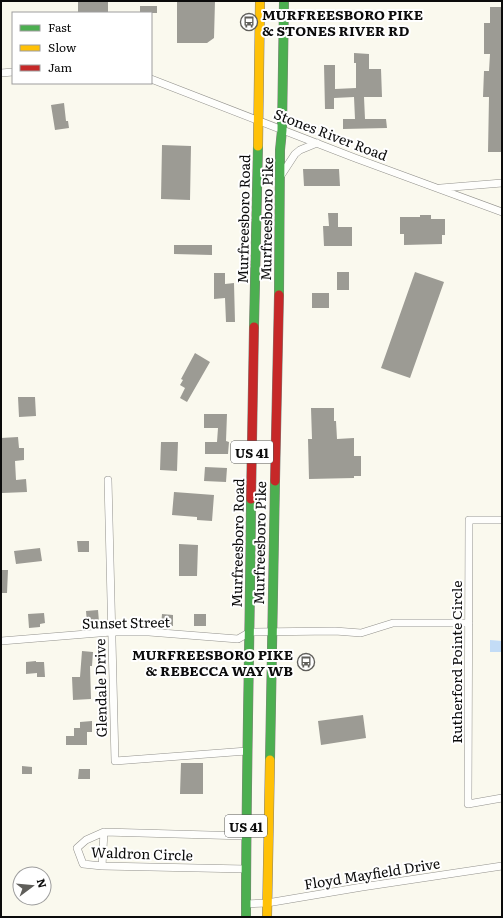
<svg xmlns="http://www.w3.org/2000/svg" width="503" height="918" font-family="Literata,serif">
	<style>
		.water { fill: #c3dcf6 }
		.building { fill: #9c9b94 }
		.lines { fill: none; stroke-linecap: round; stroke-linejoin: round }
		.street-casing { stroke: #93928d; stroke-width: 8 }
		.fast-casing { stroke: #807f7a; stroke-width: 10 }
		.slow-casing { stroke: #807f7a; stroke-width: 10 }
		.jam-casing { stroke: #807f7a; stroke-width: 10 }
		.street { stroke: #fefefc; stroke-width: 7 }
		.fast { stroke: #4caf50; stroke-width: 9 }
		.slow { stroke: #ffc107; stroke-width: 9 }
		.jam { stroke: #c62828; stroke-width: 9 }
		.labels { text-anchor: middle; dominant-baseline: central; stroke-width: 4; stroke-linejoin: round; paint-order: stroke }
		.shield { fill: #fff; stroke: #545454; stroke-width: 1 }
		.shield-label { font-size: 13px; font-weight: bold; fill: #0b0b0b }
		.poi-label { font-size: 14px; font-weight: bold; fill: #0b0b0b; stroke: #fff; text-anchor: start }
		.street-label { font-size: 14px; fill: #0b0b0b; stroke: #fff }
	</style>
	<rect width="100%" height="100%" fill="#faf9ee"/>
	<path class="water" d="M490 640 502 641V652H490Z"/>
	<path class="building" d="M78 1H108V13H78Z
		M177 1H215L214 38 207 43H177Z
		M140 6H157V13H140Z
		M490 7H502V152H488L489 97H483L484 71H489L490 54H484V23H490Z
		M354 53 369 54V69H381L382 97H364L365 119H386L387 128 343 129V119H355L354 97 334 98V109H325L324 65H335V89L356 88V63H354Z
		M64 103 66 121H68L69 128 55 130 51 105Z
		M162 145 191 146 190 200 161 199Z
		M303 169H339L340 186H304Z
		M328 213H338V227H352V246H324L323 226H329Z
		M420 215H431V219H445V235H442V244L404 245V234H400V217H420Z
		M174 245H212V255L174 254Z
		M337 272H349V290H337Z
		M415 272 444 282 410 378 381 368Z
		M214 273H225V284L234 283 235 322H226L225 298 214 299Z
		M312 293H329V308H312Z
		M195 353 210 362 187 402 180 398 185 388 180 385 183 380 181 379Z
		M18 397H35L36 416 19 417Z
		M311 408H334V421H336L337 439 354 438V456H361V476H354V478L309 479 308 439H312Z
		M204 414H227L226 441 229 442 228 454H205V442H217L218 428H204Z
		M18 437 19 448H24V460L15 461 16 480 26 479 27 492 2 493 1 487V438Z
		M161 442H178L177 471 160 470Z
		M205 467 227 468 226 482 204 481Z
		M174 492 214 495 212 521 197 520V517L172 515Z
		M77 541H89V552H78Z
		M179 544 198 545 197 576H179Z
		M40 548 42 561 16 564 14 551Z
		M1 570H8L7 593H1Z
		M98 610 99 622 87 623 86 611Z
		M44 613 45 623 40 624V627L29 628 28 614Z
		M162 614 173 615V626H161Z
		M194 614H206V626H194Z
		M82 651 93 652 92 666H90L91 699 73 700 72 677H80Z
		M36 661V662H44L45 677H37V673L26 674V662Z
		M363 715 366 738 321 745 318 721Z
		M92 721V732H87V745H66V736H74V728H80V722Z
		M181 763H203V794H180Z
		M22 766 32 767V774H22Z
		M79 769H90V779H78Z"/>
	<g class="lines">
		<g class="street-casing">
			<path id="street" d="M1 73 13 72
				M151 79 355 158 502 212
				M280 177 295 154 300 150 317 143
				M441 188 502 183
				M108 480 115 761 247 751
				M502 520H469L468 804 502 798
				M1 641 111 632H149L238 639 250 632 335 631 361 633 393 623H469
				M246 836 104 832 86 840 77 848 83 864 102 866 246 869
				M102 866 104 832
				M246 904 267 903 362 887 502 866"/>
		</g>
		<g class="fast-casing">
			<path id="fast" d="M279 295 280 150 282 130 284 1
				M254 327 258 146
				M270 760 275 481
				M246 917C246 778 250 638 251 499"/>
		</g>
		<g class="slow-casing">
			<path id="slow" d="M258 146 260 1
				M267 917 270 760"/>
		</g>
		<g class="jam-casing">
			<path id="jam" d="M275 481 279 295
				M251 499 254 327"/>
		</g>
		<use href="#street" class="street"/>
		<use href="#fast" class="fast"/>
		<use href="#slow" class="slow"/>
		<use href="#jam" class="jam"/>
	</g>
	<defs>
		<g id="bus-ring" transform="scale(0.9)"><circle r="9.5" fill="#fff" stroke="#5f5e5a" stroke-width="1.5"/><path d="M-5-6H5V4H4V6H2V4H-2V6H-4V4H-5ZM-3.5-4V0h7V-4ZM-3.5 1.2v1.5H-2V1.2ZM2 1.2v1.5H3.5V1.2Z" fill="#5f5e5a"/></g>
	</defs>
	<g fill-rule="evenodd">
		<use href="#bus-ring" x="249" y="22"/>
		<use href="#bus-ring" x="306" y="662"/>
	</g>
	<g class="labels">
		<g class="shield">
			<rect x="231" y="441" width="42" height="22" rx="3"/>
			<rect x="225" y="815" width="42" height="22" rx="3"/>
		</g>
		<g class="shield-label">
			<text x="252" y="452">US 41</text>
			<text x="246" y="826">US 41</text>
		</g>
		<g class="poi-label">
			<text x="262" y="14">MURFREESBORO PIKE<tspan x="262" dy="16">&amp; STONES RIVER RD</tspan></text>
			<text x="293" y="654" text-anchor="end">MURFREESBORO PIKE<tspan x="293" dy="16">&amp; REBECCA WAY WB</tspan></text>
		</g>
		<g class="street-label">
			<text transform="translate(331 134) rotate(21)">Stones River Road</text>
			<text transform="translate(243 219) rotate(-89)">Murfreesboro Road</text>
			<text transform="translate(266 219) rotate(-89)">Murfreesboro Pike</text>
			<text transform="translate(237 543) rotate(-89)">Murfreesboro Road</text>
			<text transform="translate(259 543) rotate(-89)">Murfreesboro Pike</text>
			<text transform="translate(126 622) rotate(-1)">Sunset Street</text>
			<text transform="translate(456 662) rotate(-90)">Rutherford Pointe Circle</text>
			<text transform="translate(100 688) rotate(-91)">Glendale Drive</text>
			<text transform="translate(142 853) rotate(2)">Waldron Circle</text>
			<text transform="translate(372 873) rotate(-9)">Floyd Mayfield Drive</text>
		</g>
	</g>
	<rect width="503" height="918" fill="none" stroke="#0b0b0b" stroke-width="4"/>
	<rect x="12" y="12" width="140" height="72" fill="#ffffff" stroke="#9d9d9d"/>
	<rect x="20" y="25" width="20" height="6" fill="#4caf50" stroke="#9d9d9d"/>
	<text x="48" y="32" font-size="12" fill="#0b0b0b">Fast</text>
	<rect x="20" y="45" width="20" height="6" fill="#ffc107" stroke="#9d9d9d"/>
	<text x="48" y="52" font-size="12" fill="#0b0b0b">Slow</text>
	<rect x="20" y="65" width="20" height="6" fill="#c62828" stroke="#9d9d9d"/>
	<text x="48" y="72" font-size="12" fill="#0b0b0b">Jam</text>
	<g transform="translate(32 886) rotate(74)"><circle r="19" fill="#ffffff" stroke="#9d9d9d"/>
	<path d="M0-3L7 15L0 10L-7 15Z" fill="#5f5e5a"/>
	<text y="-6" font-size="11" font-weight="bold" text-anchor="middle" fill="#0b0b0b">N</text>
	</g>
</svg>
